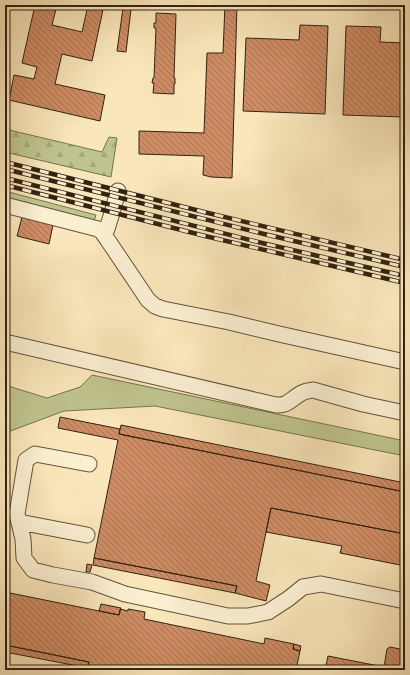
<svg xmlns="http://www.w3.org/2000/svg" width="410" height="675" font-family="Vollkorn,serif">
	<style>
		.grass { fill: #bfc48e; stroke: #787350 }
		.forest { fill: url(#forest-firs); stroke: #787350 }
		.building { fill: url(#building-back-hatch); stroke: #322212 }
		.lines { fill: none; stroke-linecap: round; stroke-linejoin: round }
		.minor-casing { stroke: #64533c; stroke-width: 17 }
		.minor { stroke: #fbefd2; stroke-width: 15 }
		.rail-casing { stroke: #322212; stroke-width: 4.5 }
		.rail { stroke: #fbefd2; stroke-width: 3; stroke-dasharray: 9; stroke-linecap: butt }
	</style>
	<defs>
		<pattern id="forest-firs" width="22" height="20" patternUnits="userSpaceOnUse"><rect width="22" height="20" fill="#bfc48e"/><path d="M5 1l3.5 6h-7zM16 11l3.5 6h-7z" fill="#a5a879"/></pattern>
		<pattern id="building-back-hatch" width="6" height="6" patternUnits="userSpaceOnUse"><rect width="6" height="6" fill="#ce8c64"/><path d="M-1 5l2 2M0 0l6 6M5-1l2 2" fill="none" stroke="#a87251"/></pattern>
	</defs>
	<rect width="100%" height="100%" fill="#f9e6ba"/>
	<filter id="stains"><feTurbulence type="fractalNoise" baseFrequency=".005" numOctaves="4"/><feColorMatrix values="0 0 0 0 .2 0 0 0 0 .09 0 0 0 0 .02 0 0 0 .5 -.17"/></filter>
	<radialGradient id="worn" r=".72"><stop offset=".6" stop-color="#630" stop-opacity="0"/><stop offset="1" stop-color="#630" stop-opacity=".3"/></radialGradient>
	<path class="grass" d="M5 191 96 215 94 221 5 199Z
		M92 375 405 441V456L155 406 64 411 5 433V385L47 398 80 387Z"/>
	<path class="forest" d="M5 129 102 152 109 137 117 138 111 177 5 152Z"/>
	<path class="building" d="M35 5H57L52 25 82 32 88 5H104L92 61 62 54 55 84 105 95 100 121 9 100 14 75 34 79 37 67 22 63Z
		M225 5H237L232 178 211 177 203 175 204 156 139 154V131L204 133 207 53H223Z
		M123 8 131 9 126 52 117 51Z
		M156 13 176 14 174 78H175V84H174V94L153 93 154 83H152L153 78H154L156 28H154V23H156Z
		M300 25 328 26 325 114 243 111 246 38 299 40Z
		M346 26 381 27 380 42 405 43V117L343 115Z
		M22 217 53 225 49 244 17 236Z
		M60 417 120 429 119 434 405 492V534L271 508 256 581 270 585 266 601 235 593 237 586 94 558 118 440 58 428Z
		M121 425 405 483V492L119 434Z
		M271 508 405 534V566L340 553 342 546 266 532Z
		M94 558 237 586 235 593 93 565Z
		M87 564 92 565 90 572H86Z
		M5 592 119 615 120 609 128 611V609L145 612 144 619 264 644 265 638 284 642 294 644 293 649 300 651 296 670H87L89 662 5 645Z
		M101 604 121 608 119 615 99 611Z
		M294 644 301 646 300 651 293 649Z
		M5 645 89 662 88 668 5 652Z
		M390 647 405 650V670H325L328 656 384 667 387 649Z"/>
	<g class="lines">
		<g class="minor-casing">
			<path id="minor" d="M5 205 98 229 102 232 107 239 148 300 155 306 163 309 229 322 279 334 405 362
				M102 232 107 229 112 213 118 191
				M5 342 276 405C288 406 291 399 300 394 304 391 309 391 313 390L363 404 405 413
				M89 464 35 454 26 460 17 514 23 539 24 558 33 570 53 575 92 582 125 594 228 616H248L268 612 288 599 303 587 321 584 405 601
				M19 522 87 535"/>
		</g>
		<use href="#minor" class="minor"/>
		<g class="rail-casing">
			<path id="rail" d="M5 162 208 213 405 260
				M5 169 264 234 405 267
				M5 178 262 243 405 276
				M5 185 205 236 405 283"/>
		</g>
		<use href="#rail" class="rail"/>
	</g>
	<rect width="410" height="675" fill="none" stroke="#f9e6ba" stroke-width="20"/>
	<rect x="6" y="6" width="398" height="663" fill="none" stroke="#322212" stroke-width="2"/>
	<rect x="10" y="10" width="390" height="655" fill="none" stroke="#322212"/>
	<rect width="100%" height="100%" filter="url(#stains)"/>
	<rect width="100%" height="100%" fill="url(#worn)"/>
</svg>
